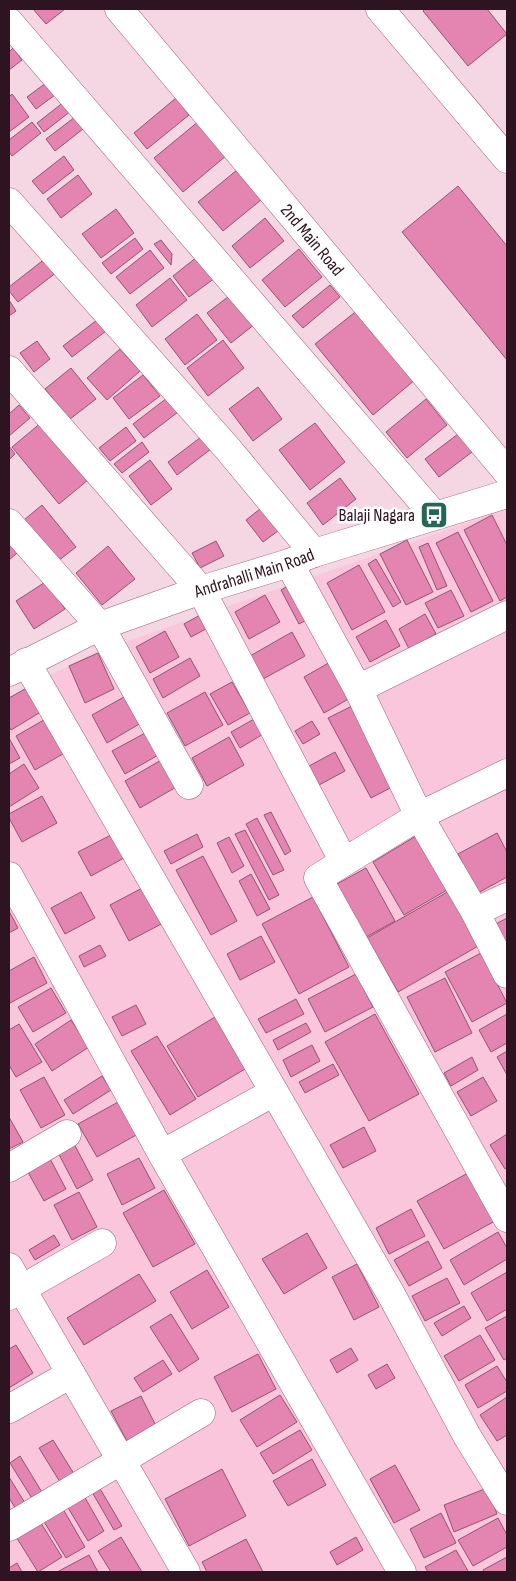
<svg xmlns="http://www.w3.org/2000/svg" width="516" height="1581" font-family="'Sofia Sans Condensed',sans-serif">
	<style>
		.built { fill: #f9c6dc }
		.building { fill: #e384b1; stroke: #955372 }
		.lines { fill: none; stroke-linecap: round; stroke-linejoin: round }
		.minor-casing { stroke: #a05e7d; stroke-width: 29 }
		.minor { stroke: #fff; stroke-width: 28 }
		.labels { text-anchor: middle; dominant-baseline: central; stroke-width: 5; stroke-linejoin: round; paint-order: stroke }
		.street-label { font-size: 18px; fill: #2e1320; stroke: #fff }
		.poi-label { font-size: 18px; fill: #2e1320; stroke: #fff; text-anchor: end }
	</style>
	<rect width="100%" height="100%" fill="#f5d6e3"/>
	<path class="built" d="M507 509V1572H9V697L91 654Z"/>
	<path class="building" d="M33 9H65L46 24Z
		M425 9H487L507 34 468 66 423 11Z
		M13 48 22 60 9 70V52Z
		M54 77 63 89 36 109 27 97Z
		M12 94 29 117 9 132V97Z
		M69 98 76 107 44 132 37 123Z
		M176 98 189 115 147 149 134 133Z
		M79 114 88 125 55 151 46 139Z
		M199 121 227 155 183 192 154 158Z
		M32 122 41 133 12 156 9 152V140Z
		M64 156 74 170 43 194 32 181Z
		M237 170 261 200 223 231 198 202Z
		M78 175 92 194 61 218 47 199Z
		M458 186 507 246V360L402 232Z
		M116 209 134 233 101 258 82 234Z
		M265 218 284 241 250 268 232 246Z
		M135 238 143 249 111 274 102 263Z
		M161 240 172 254 171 265 154 244Z
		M299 249 322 277 285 307 262 280Z
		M150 250 164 268 130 294 116 277Z
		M202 253 219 275 189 297 173 276Z
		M46 258 57 272 18 302 9 291V287Z
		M170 278 187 300 152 327 136 305Z
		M330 285 340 297 303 328 292 316Z
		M237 290 260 320 231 343 207 313Z
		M9 300 16 311 9 316Z
		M359 309 416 379 373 415 315 344Z
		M197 314 217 340 185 365 165 339Z
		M97 320 106 331 72 357 63 346Z
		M223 340 244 368 208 396 187 368Z
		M37 341 50 359 34 372 20 353Z
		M120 349 140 371 107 400 87 378Z
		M71 368 96 399 70 419 45 389Z
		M143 375 160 396 129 419 113 398Z
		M258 387 282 419 253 441 229 409Z
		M171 395 182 409 144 438 133 424Z
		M426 399 447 425 407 458 386 432Z
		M19 405 30 418 9 436V414Z
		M42 422 88 480 59 504 12 447Z
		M315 423 345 462 310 490 279 450Z
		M126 427 136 441 110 461 99 448Z
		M462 431 476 449 439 477 425 459Z
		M205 434 215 446 177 475 168 462Z
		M142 442 149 452 122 473 114 464Z
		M9 446 15 454 9 460Z
		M150 460 172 489 151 505 129 476Z
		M340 478 356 499 323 525 307 503Z
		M42 505 76 547 58 561 24 520Z
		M265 505 282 528 263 542 246 520Z
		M492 515 507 545V597L500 601 464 530Z
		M458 532 493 601 471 612 436 543Z
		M407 540 433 592 406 605 380 554Z
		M216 541 224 556 200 568 192 553Z
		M9 542 17 553 9 560Z
		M428 543 447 586 437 590 419 547Z
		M108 546 135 579 102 605 76 573Z
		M376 559 401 602 393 607 368 564Z
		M359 565 385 612 352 630 327 583Z
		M47 581 65 609 34 629 16 601Z
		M293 583 312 617 299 624 281 590Z
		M451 590 464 616 438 628 425 603Z
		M265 595 280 622 249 639 235 612Z
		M207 611 215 624 191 637 184 624Z
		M425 614 436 634 409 649 399 629Z
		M386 620 400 646 370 662 356 637Z
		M165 631 179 657 150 673 136 647Z
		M292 632 305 656 263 679 250 656Z
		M98 653 114 689 85 703 69 666Z
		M190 658 200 676 163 698 153 679Z
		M332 661 352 697 324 713 304 677Z
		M232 682 250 713 228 725 210 694Z
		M30 686 44 710 11 730 9 727V698Z
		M205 692 223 725 185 746 167 713Z
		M131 693 146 720 107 743 92 715Z
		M354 705 396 785 371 798 328 718Z
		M49 717 68 751 35 770 16 736Z
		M256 718 265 733 240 748 231 732Z
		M312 721 320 734 303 744 295 731Z
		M147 732 160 754 125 774 112 751Z
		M229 737 244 765 207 786 192 758Z
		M9 738 20 758 9 764Z
		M335 752 345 771 319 785 309 766Z
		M163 759 178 786 140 808 125 781Z
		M24 764 39 788 9 807V774Z
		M42 796 57 823 22 842 9 818V814Z
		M271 812 291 851 285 855 264 815Z
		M257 818 284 870 273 875 246 824Z
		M245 830 279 895 269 900 235 834Z
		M497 833 507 852V877L478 893 458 854Z
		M197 834 203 847 171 864 164 851Z
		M111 835 124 858 91 876 78 852Z
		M416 836 447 890 404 915 373 862Z
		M229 837 244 866 232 873 217 843Z
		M203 856 237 921 211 935 176 870Z
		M366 868 395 921 366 937 337 884Z
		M251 874 270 909 257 916 239 881Z
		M148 885 167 921 129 941 110 905Z
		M449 891 480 945 398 992 367 938Z
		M81 892 95 918 65 934 51 908Z
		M313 897 349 967 299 994 262 924Z
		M9 911 18 928 9 933Z
		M507 918V945L496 924Z
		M261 936 275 962 240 980 227 954Z
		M100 945 106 956 84 967 79 956Z
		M481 953 507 1003 472 1022 445 972Z
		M34 957 47 983 10 1003 9 1000V971Z
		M356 974 373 1007 325 1032 308 999Z
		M445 978 472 1033 435 1052 407 997Z
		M51 988 66 1013 33 1032 18 1007Z
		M296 999 304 1014 266 1033 258 1019Z
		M136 1005 146 1024 122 1036 112 1017Z
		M375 1014 419 1094 369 1121 325 1042Z
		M507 1014V1043L491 1052 479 1030Z
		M215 1017 245 1069 198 1097 167 1046Z
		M71 1020 89 1047 52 1071 35 1044Z
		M306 1023 311 1032 278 1050 273 1040Z
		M19 1024 42 1062 16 1077 9 1065V1030Z
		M157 1036 196 1099 170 1115 131 1051Z
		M312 1045 320 1061 291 1077 283 1060Z
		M507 1051V1075L497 1057Z
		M472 1057 478 1070 451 1086 444 1073Z
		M333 1064 339 1075 305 1093 299 1082Z
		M102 1076 111 1090 73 1114 64 1100Z
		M44 1077 65 1115 41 1128 20 1090Z
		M483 1077 497 1101 471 1116 457 1092Z
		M120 1101 138 1134 97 1157 78 1124Z
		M9 1117 23 1142 9 1149Z
		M364 1127 376 1151 343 1168 330 1145Z
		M507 1134V1168L505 1169 490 1145Z
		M71 1138 93 1180 77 1189 55 1147Z
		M48 1155 66 1189 44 1201 25 1167Z
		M139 1158 155 1188 122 1205 107 1174Z
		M468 1173 495 1221 444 1249 417 1201Z
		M164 1190 195 1244 153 1267 123 1213Z
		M79 1192 97 1227 72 1240 54 1205Z
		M411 1209 425 1236 389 1254 376 1228Z
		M498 1232 507 1248V1259L464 1285 450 1260Z
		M307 1233 327 1268 284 1294 262 1259Z
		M54 1235 60 1245 35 1260 29 1250Z
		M428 1241 442 1268 409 1286 394 1260Z
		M357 1264 379 1307 354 1320 332 1277Z
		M207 1270 229 1307 192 1329 170 1292Z
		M507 1272V1309L487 1321 471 1293Z
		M139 1274 156 1301 84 1345 67 1318Z
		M447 1278 460 1303 425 1321 412 1296Z
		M464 1306 471 1318 442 1336 434 1323Z
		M171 1314 199 1359 179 1372 150 1327Z
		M507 1316V1358L504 1360 485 1328Z
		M480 1335 495 1360 459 1381 444 1356Z
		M16 1345 33 1373 9 1388V1349Z
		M351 1348 358 1360 337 1373 330 1360Z
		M258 1354 276 1389 232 1412 214 1377Z
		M163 1360 172 1374 143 1392 134 1378Z
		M387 1364 395 1378 376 1389 368 1375Z
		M497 1366 507 1382V1391L478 1408 465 1385Z
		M280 1395 297 1422 257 1447 240 1420Z
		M141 1396 157 1428 128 1443 111 1411Z
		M507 1397V1435L497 1441 480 1415Z
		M300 1430 312 1450 273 1474 260 1453Z
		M53 1440 74 1474 60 1482 39 1448Z
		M20 1456 43 1494 33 1500 10 1463Z
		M312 1459 326 1485 288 1506 273 1481Z
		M395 1465 420 1510 394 1523 370 1479Z
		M222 1469 246 1516 189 1546 165 1499Z
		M9 1477 25 1503 16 1509 9 1498Z
		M99 1487 122 1526 114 1530 92 1492Z
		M487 1488 497 1514 454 1532 444 1505Z
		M84 1496 104 1531 88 1541 67 1506Z
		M63 1509 85 1547 66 1558 43 1520Z
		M441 1513 456 1543 424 1558 410 1529Z
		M498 1518 507 1535V1547L473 1566 458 1540Z
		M39 1520 62 1557 38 1572 15 1535Z
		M121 1537 142 1572H111L98 1551Z
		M356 1537 363 1550 337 1565 330 1552Z
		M246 1539 263 1572H207L202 1562Z
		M456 1550 468 1571 464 1572H428L425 1567Z
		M89 1555 98 1572H57Z
		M507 1557V1572H484L483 1570Z
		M17 1563 22 1572H9V1568Z"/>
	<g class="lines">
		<g class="minor-casing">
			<g id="minor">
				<path id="s1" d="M119 9 507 472"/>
				<path d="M380 9 507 159"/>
				<path d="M9 22 434 515"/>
				<path d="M9 202 228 449 314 553"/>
				<path d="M9 370 201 590 344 862 318 878 507 1218"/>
				<path d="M9 523 100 626 189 785"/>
				<path d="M289 563 358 689 419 816 475 912 507 974"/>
				<path d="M26 662 392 1296 467 1436 507 1501"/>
				<path id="s2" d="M9 672 100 626 201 590 289 563 314 553 507 494"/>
				<path d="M358 689 507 615"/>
				<path d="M344 862 419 816 507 773"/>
				<path d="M9 876 162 1154 402 1572"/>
				<path d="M475 912 507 897"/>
				<path d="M162 1154 274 1092"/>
				<path d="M9 1168 67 1134"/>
				<path d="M9 1267 186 1572"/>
				<path d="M9 1296 102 1243"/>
				<path d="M9 1409 71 1374"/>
				<path d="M9 1527 201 1413"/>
			</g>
		</g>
		<use href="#minor" class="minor"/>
	</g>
	<defs>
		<g id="bus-square" transform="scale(1.4375)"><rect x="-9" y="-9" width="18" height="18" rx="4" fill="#276654" stroke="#fff"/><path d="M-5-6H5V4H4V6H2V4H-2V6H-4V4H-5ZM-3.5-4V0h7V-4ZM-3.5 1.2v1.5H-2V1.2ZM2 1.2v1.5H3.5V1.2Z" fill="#fff"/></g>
	</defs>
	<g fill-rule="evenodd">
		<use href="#bus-square" x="434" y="515"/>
	</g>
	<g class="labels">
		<g class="street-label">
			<text stroke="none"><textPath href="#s1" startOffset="301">2nd Main Road</textPath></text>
			<text stroke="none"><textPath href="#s2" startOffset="265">Andrahalli Main Road</textPath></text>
		</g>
		<g class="poi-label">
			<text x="415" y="515">Balaji Nagara</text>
		</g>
	</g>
	<rect width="516" height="1581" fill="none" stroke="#2e1320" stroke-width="20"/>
</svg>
